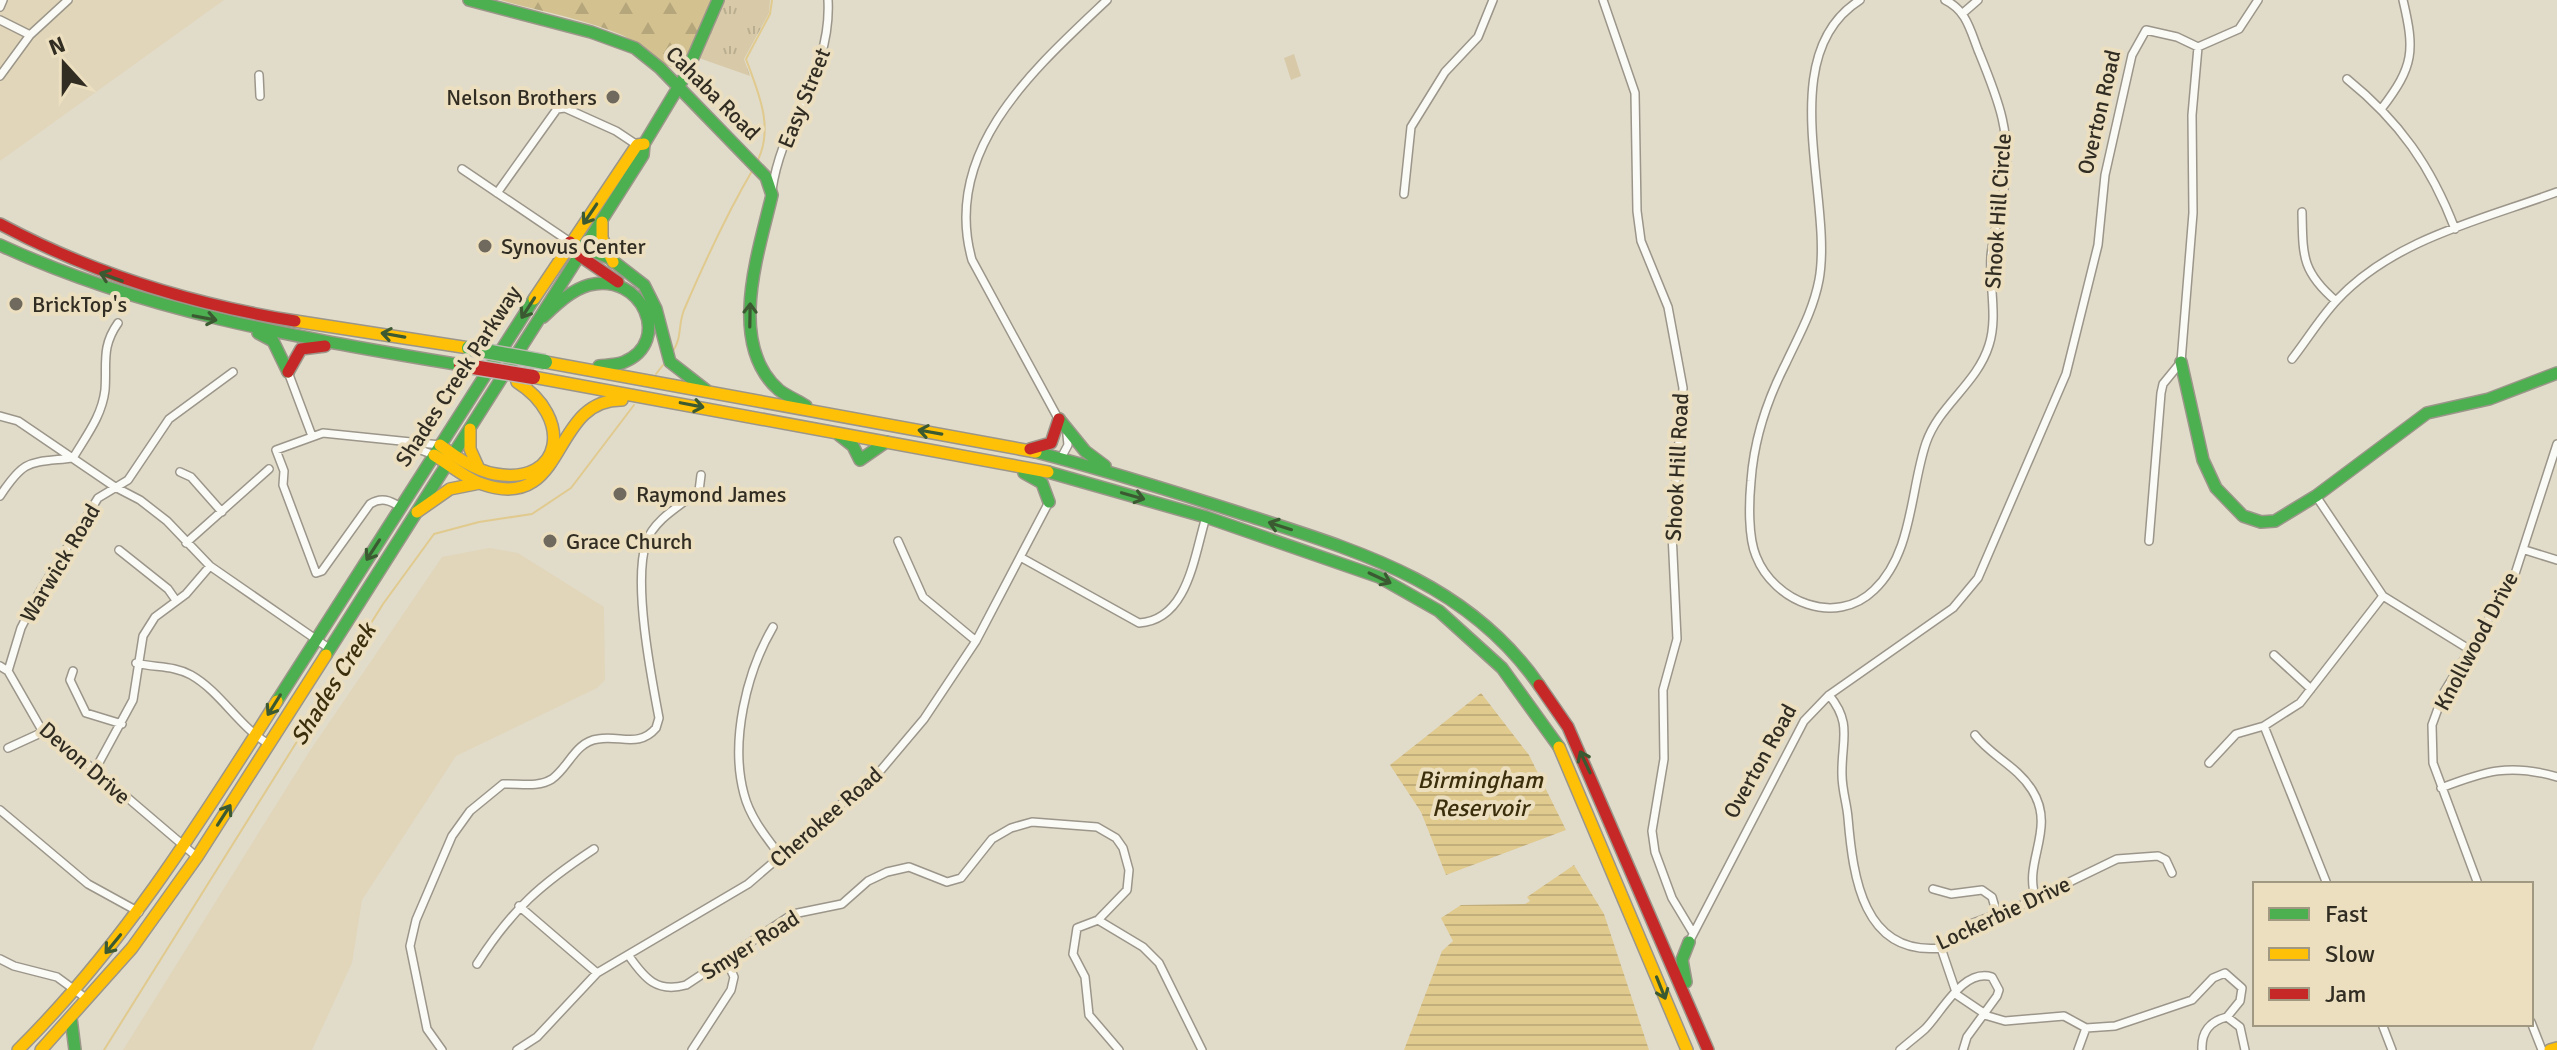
<svg xmlns="http://www.w3.org/2000/svg" width="2557" height="1050" font-family="Signika,sans-serif">
	<style>
		.built { fill: #e1d6ba }
		.grass { fill: #d8caa8 }
		.forest { fill: url(#forest-firs) }
		.park { fill: url(#park-tufts) }
		.water { fill: url(#water-rules) }
		.lines { fill: none; stroke-linecap: round; stroke-linejoin: round }
		.stream { stroke: #e0ca8e; stroke-width: 2 }
		.street-casing { stroke: #9b9689; stroke-width: 10 }
		.fast-casing { stroke: #9b9689; stroke-width: 14 }
		.slow-casing { stroke: #9b9689; stroke-width: 14 }
		.jam-casing { stroke: #9b9689; stroke-width: 14 }
		.street { stroke: #fafaf7; stroke-width: 7 }
		.fast { stroke: #4caf50; stroke-width: 11 }
		.slow { stroke: #ffc107; stroke-width: 11 }
		.jam { stroke: #c62828; stroke-width: 11 }
		.fast-bridge-casing { stroke: #bcb9b0; stroke-width: 17; stroke-linecap: butt }
		.jam-bridge-casing { stroke: #bcb9b0; stroke-width: 17; stroke-linecap: butt }
		.fast-bridge { stroke: #4caf50; stroke-width: 14 }
		.jam-bridge { stroke: #c62828; stroke-width: 14 }
		.oneway { stroke: #3b5a32 }
		.poi-dot { fill: #6f6a5d; stroke: #ebdfc0; stroke-width: 3 }
		.labels { text-anchor: middle; dominant-baseline: central; stroke-width: 8; stroke-linejoin: round; paint-order: stroke }
		.street-label { font-size: 22px; fill: #322d22; stroke: #ebdfc0 }
		.poi-label { font-size: 22px; fill: #322d22; stroke: #ebdfc0; text-anchor: start }
		.water-label { font-size: 24px; font-style: italic; fill: #3a2e0b; stroke: #ebdfc0 }
	</style>
	<defs>
		<pattern id="forest-firs" width="22" height="20" patternUnits="userSpaceOnUse" patternTransform="scale(2)"><rect width="22" height="20" fill="#d3c18f"/><path d="M5 1l3.5 6h-7zM16 11l3.5 6h-7z" fill="#b6a67b"/></pattern>
		<pattern id="park-tufts" width="24" height="20" patternUnits="userSpaceOnUse" patternTransform="scale(2)"><rect width="24" height="20" fill="#d8caa8"/><path d="M3 7l-1-3M5 7V3M7 7l1-3M15 17l-1-3M17 17v-4M19 17l1-3" fill="none" stroke="#baae90"/></pattern>
		<pattern id="water-rules" width="6" height="5" patternUnits="userSpaceOnUse" patternTransform="scale(2)"><rect width="6" height="5" fill="#e0ca8e"/><path d="M0 2.5h6" fill="none" stroke="#c1ae7a"/></pattern>
	</defs>
	<rect width="100%" height="100%" fill="#e1dbca"/>
	<path class="built" d="M0 0H224L0 161Z
		M489 548 518 553 604 607 605 680 597 688 456 756 362 900 352 963 312 1050H123L309 752 442 557Z"/>
	<path class="grass" d="M1294 54 1301 76 1291 80 1284 58Z"/>
	<path class="forest" d="M500 0H711L689 52 676 68C658 66 640 43 622 35 584 19 540 11 500 0Z"/>
	<path class="park" d="M724 0H770L769 13 744 59 750 76 696 57Z"/>
	<path class="water" d="M1481 693 1529 755 1566 830 1446 875 1421 812 1390 765Z
		M1574 865 1604 914 1649 1050H1404L1442 951 1453 941 1441 918 1461 905 1525 904 1530 901 1527 897Z"/>
	<g class="lines">
		<path class="stream" d="M758 160C774 126 758 92 746 59L770 14 772 0
			M673 351C682 338 678 325 684 310 705 261 725 217 752 171
			M656 374 663 365
			M104 1050 383 604 434 534 479 522 532 514 571 488 634 405"/>
		<g class="street-casing">
			<path id="street" d="M1603 0 1635 93 1637 211 1641 241 1668 307 1683 388 1672 533 1677 639 1663 690 1664 759 1652 831 1655 852 1672 898 1693 933
				M1860 0C1772 55 1834 200 1819 280 1813 311 1799 335 1786 363 1767 400 1754 439 1751 481 1749 502 1748 537 1756 556 1774 602 1836 627 1874 590 1913 553 1910 490 1926 443 1939 405 1977 384 1989 345 1998 317 1989 286 1991 256 1993 234 2000 211 2004 189 2013 134 1998 99 1978 50 1970 29 1966 10 1945 0
				M0 7 3 0
				M1963 13 1978 0
				M0 20 30 35
				M2198 47 2239 29 2258 0
				M259 75 260 96
				M0 76 30 35 68 0
				M2347 79C2399 121 2431 166 2455 229
				M2382 108C2414 66 2415 51 2403 0
				M462 169 570 242
				M772 190C782 119 832 74 828 0
				M497 193 557 109 565 108 616 131 637 145
				M1404 194 1411 127 1445 72 1478 37 1493 0
				M2302 212C2303 255 2301 271 2336 301
				M2292 359C2307 340 2320 318 2337 300 2394 239 2481 220 2557 192
				M288 372 312 436
				M0 416 18 421 115 487 140 500 167 521 210 566 330 649
				M1059 420 972 260C941 150 1035 68 1107 0
				M405 444 434 455
				M73 458C86 436 102 416 105 390 107 363 101 347 118 323
				M1061 458 1068 445 1067 435
				M180 472 191 477 222 512
				M0 496C25 458 29 463 73 458
				M2316 496 2383 596 2472 651
				M400 507C390 500 381 497 370 504L322 571 316 573 283 485 284 471 276 450 323 433 440 445
				M898 541 923 597 976 641
				M2149 541 2161 393 2163 384 2181 362 2193 213 2192 115 2198 47
				M186 543 269 469
				M119 550 168 589 175 599
				M2525 550 2557 560
				M1022 558 1139 623C1188 620 1194 556 1206 517
				M773 627C746 673 730 742 744 794 750 818 767 838 782 858
				M2274 655 2311 689
				M136 663C155 668 173 665 191 675 221 692 239 727 270 745
				M0 666 8 671 43 732 95 770 197 857
				M8 671 21 628 39 593 98 498 128 480 169 419 233 372
				M73 671 70 680 86 713 122 724
				M1829 695C1853 724 1841 741 1842 775 1842 790 1847 804 1848 818 1853 877 1863 956 1941 948L1968 925 2022 905 2117 859 2158 856 2166 860 2172 873
				M2264 726 2327 884
				M1975 735C1991 756 2017 766 2032 790 2057 829 2022 863 2036 898
				M8 748 43 732
				M2209 763 2236 734 2264 726 2300 703 2383 596
				M95 770 133 700 143 636 155 617 186 594 210 566
				M2441 788C2485 771 2510 763 2557 777
				M0 810 88 884 139 912
				M2478 884 2433 763 2432 725 2444 692 2514 577 2557 444
				M1933 889 1951 894 1982 890 1992 897 1997 914
				M519 906 597 973
				M1098 920 1143 947 1159 963 1202 1050
				M1688 944 1804 721 1829 695 1953 608 1978 578 2066 374 2098 245 2105 175 2132 55 2146 30 2177 37 2198 47
				M1941 948 1957 995 1988 1016 2005 1021 2064 1016 2086 1028 2115 1026 2192 1000 2213 978 2225 973 2242 988 2240 1001 2227 1017
				M629 956C645 979 657 993 686 985L793 914 842 904 868 881 887 872 909 867 947 882 961 878 992 839 1011 828 1032 822 1097 827 1116 838 1123 848 1129 870 1127 890 1098 920 1077 928 1073 954 1085 977 1089 1015 1119 1050
				M0 959 14 966 57 977 87 999
				M477 964C512 909 541 884 594 849
				M2531 1022 2542 1050
				M2382 1024 2392 1050
				M442 1050 427 1029 410 946 416 920 452 836 470 811 503 784C518 783 538 788 552 779 569 767 575 742 598 739 620 735 639 748 656 728L659 718C651 676 633 583 646 543 653 520 681 505 699 491L701 475
				M517 1050 537 1037 597 973 748 884 881 770 924 719 976 641 1049 502
				M692 1050 731 990 734 977 726 959
				M1900 1050C1908 1043 1917 1036 1925 1029 1942 1012 1963 968 1992 977L1999 990 1997 996 1967 1037 1963 1050
				M2078 1050 2086 1028
				M2202 1050C2201 1032 2210 1021 2227 1017L2240 1027 2245 1050"/>
		</g>
		<g class="fast-casing">
			<path id="fast" d="M469 0 591 32 635 48 660 68 766 177 772 195
				M772 195C759 251 726 344 779 390 787 396 798 401 806 406
				M570 242 609 258 644 285 656 309 670 362 706 390
				M0 245C147 313 302 338 461 365
				M543 317C556 305 571 290 589 285 642 271 673 342 624 362 616 365 607 365 599 366
				M258 333 273 341 288 372
				M2181 362 2203 460 2216 488 2243 516 2261 522 2275 521 2316 496 2427 413 2489 399 2557 373
				M1059 419 1085 451 1105 466
				M839 435 853 446 860 460 886 442
				M1036 452C1105 470 1172 491 1240 513 1354 550 1466 580 1539 685
				M1048 472 1206 517 1379 577 1439 611 1502 668 1559 747
				M1024 473 1042 483 1049 502
				M326 655 643 155 644 144 685 76 718 0
				M277 701 534 299
				M1686 982 1682 960 1689 942
				M71 1018 75 1050"/>
		</g>
		<g class="slow-casing">
			<path id="slow" d="M602 222V238L613 262
				M534 299 637 145 644 144
				M295 321 469 348
				M545 362 1036 452
				M533 377 1048 472
				M470 429V449L479 469
				M440 445C456 457 474 470 495 474 564 486 573 417 517 382
				M434 455C450 465 465 478 482 484 569 514 549 399 622 400
				M417 512 450 489 480 483
				M1559 747 1687 1050
				M18 1050C122 947 199 824 277 701
				M41 1050 132 948 197 857 326 655
				M2550 1050 2557 1048"/>
		</g>
		<g class="jam-casing">
			<path id="jam" d="M0 224C93 274 191 304 295 321
				M570 242 580 256 618 282
				M288 372 301 349 325 346
				M1030 449 1051 443 1059 419
				M1539 685 1568 727 1708 1050"/>
		</g>
		<use href="#street" class="street"/>
		<use href="#fast" class="fast"/>
		<use href="#slow" class="slow"/>
		<use href="#jam" class="jam"/>
		<g class="fast-bridge-casing">
			<path id="fast-bridge" d="M469 348 545 362"/>
		</g>
		<g class="jam-bridge-casing">
			<path id="jam-bridge" d="M461 365 533 377"/>
		</g>
		<use href="#fast-bridge" class="fast-bridge"/>
		<use href="#jam-bridge" class="jam-bridge"/>
	</g>
	<defs><path id="oneway-shaft" d="M-6 0H5M1.5-3L5.5 0L1.5 3" fill="none" stroke-width="1.6" stroke-linecap="round" stroke-linejoin="round" transform="scale(2)"/></defs>
	<g class="oneway">
		<use href="#oneway-shaft" transform="translate(590 214) rotate(124)"/>
		<use href="#oneway-shaft" transform="translate(111 277) rotate(-160)"/>
		<use href="#oneway-shaft" transform="translate(528 308) rotate(123)"/>
		<use href="#oneway-shaft" transform="translate(750 315) rotate(-89)"/>
		<use href="#oneway-shaft" transform="translate(205 318) rotate(11)"/>
		<use href="#oneway-shaft" transform="translate(393 335) rotate(-170)"/>
		<use href="#oneway-shaft" transform="translate(692 405) rotate(11)"/>
		<use href="#oneway-shaft" transform="translate(930 432) rotate(-170)"/>
		<use href="#oneway-shaft" transform="translate(1133 496) rotate(16)"/>
		<use href="#oneway-shaft" transform="translate(1280 526) rotate(-162)"/>
		<use href="#oneway-shaft" transform="translate(373 550) rotate(123)"/>
		<use href="#oneway-shaft" transform="translate(1380 578) rotate(25)"/>
		<use href="#oneway-shaft" transform="translate(274 705) rotate(122)"/>
		<use href="#oneway-shaft" transform="translate(1585 762) rotate(-115)"/>
		<use href="#oneway-shaft" transform="translate(224 815) rotate(-57)"/>
		<use href="#oneway-shaft" transform="translate(113 944) rotate(129)"/>
		<use href="#oneway-shaft" transform="translate(1661 988) rotate(68)"/>
	</g>
	<g class="poi-dot">
		<circle cx="613" cy="97" r="8"/>
		<circle cx="485" cy="246" r="8"/>
		<circle cx="16" cy="304" r="8"/>
		<circle cx="620" cy="494" r="8"/>
		<circle cx="550" cy="541" r="8"/>
	</g>
	<g class="labels">
		<g class="street-label">
			<text transform="translate(713 93) rotate(45)">Cahaba Road</text>
			<text transform="translate(804 98) rotate(-68)">Easy Street</text>
			<text transform="translate(2099 112) rotate(-77)">Overton Road</text>
			<text transform="translate(1998 211) rotate(-86)">Shook Hill Circle</text>
			<text transform="translate(458 376) rotate(-57)">Shades Creek Parkway</text>
			<text transform="translate(1677 467) rotate(-87)">Shook Hill Road</text>
			<text transform="translate(60 563) rotate(-59)">Warwick Road</text>
			<text transform="translate(2476 641) rotate(-62)">Knollwood Drive</text>
			<text transform="translate(1760 761) rotate(-61)">Overton Road</text>
			<text transform="translate(85 763) rotate(41)">Devon Drive</text>
			<text transform="translate(826 817) rotate(-41)">Cherokee Road</text>
			<text transform="translate(2003 913) rotate(-25)">Lockerbie Drive</text>
			<text transform="translate(750 945) rotate(-32)">Smyer Road</text>
		</g>
		<g class="poi-label">
			<text x="597" y="97" text-anchor="end">Nelson Brothers</text>
			<text x="501" y="246">Synovus Center</text>
			<text x="32" y="304">BrickTop's</text>
			<text x="636" y="494">Raymond James</text>
			<text x="566" y="541">Grace Church</text>
		</g>
		<g class="water-label">
			<text transform="translate(333 684) rotate(-58)">Shades Creek</text>
			<text x="1480" y="780">Birmingham<tspan x="1480" dy="28">Reservoir</tspan></text>
		</g>
	</g>
	<rect x="2253" y="882" width="280" height="144" fill="#ebdfc0" stroke="#a19881" stroke-width="2"/>
	<rect x="2269" y="908" width="40" height="12" fill="#4caf50" stroke="#a19881" stroke-width="2"/>
	<text x="2325" y="922" font-size="24" fill="#322d22">Fast</text>
	<rect x="2269" y="948" width="40" height="12" fill="#ffc107" stroke="#a19881" stroke-width="2"/>
	<text x="2325" y="962" font-size="24" fill="#322d22">Slow</text>
	<rect x="2269" y="988" width="40" height="12" fill="#c62828" stroke="#a19881" stroke-width="2"/>
	<text x="2325" y="1002" font-size="24" fill="#322d22">Jam</text>
	<g transform="translate(64 64) rotate(339)" stroke="#ebdfc0" stroke-width="6" paint-order="stroke">
	<path d="M0-6L14 30L0 20L-14 30Z" fill="#322d22"/>
	<text y="-12" font-size="22" font-weight="bold" text-anchor="middle" fill="#322d22">N</text>
	</g>
</svg>
